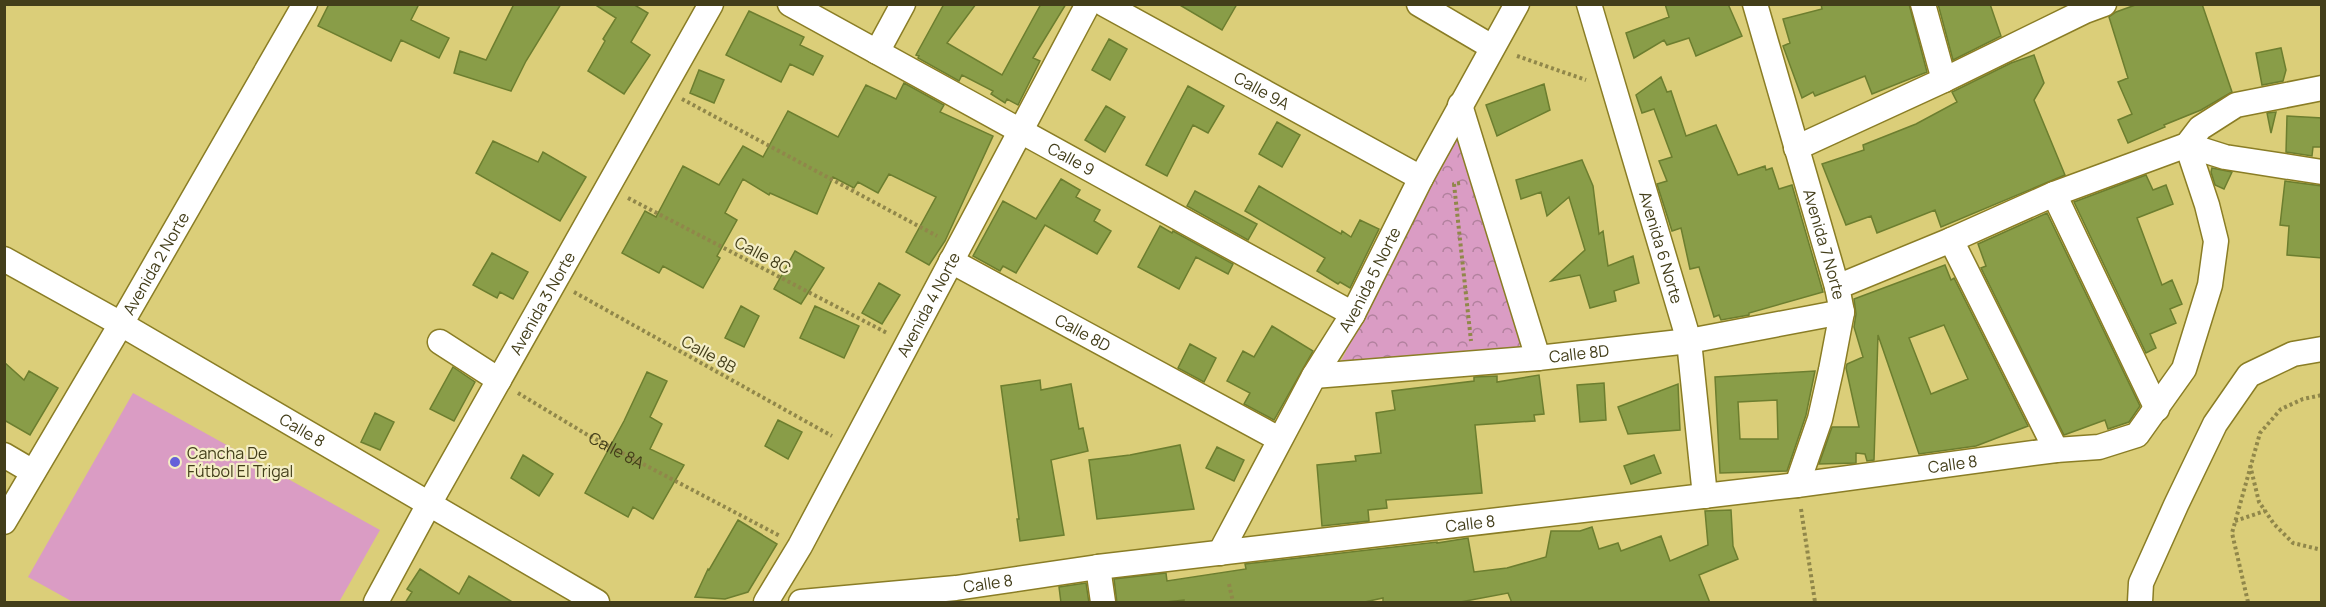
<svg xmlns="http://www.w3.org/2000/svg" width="2326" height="607" font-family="Manrope,sans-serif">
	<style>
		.green { fill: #da9cc4 }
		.forest { fill: url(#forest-crowns) }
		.building { fill: #899d48; stroke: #6c7e2f; stroke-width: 1.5; fill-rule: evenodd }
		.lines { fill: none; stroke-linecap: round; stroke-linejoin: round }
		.minor-casing { stroke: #8a7d25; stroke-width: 27 }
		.path { stroke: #90874a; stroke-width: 4; stroke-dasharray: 3 3; stroke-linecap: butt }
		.minor { stroke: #fff; stroke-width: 24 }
		.poi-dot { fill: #6560d9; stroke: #f4eec5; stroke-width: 2 }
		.labels { text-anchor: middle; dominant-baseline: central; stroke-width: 4.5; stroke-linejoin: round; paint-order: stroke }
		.street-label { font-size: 16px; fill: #433e1a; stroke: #f4eec5 }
		.poi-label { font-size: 16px; fill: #433e1a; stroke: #f4eec5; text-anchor: start }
	</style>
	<defs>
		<pattern id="forest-crowns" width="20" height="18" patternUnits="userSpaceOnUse" patternTransform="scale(1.5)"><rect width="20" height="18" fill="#da9cc4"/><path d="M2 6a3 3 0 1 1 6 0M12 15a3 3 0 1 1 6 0" fill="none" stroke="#b2819e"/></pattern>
	</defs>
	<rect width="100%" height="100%" fill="#dbce79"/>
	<path class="green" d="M133 393 380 530 339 602H73L28 577Z"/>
	<path class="forest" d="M1458 126 1524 349 1341 361Z"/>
	<path class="building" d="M329 4H419L411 20 449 38 439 58 401 40 391 61 318 26Z
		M514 4H561L526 61 511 91 454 73 460 51 486 60Z
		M594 4H633L648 13 631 42 650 55 624 94 588 71 605 41 603 39 616 18Z
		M944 4H976L947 43 1002 75 1041 4H1066L1033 58 1040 61 1018 105 1007 99 1005 103 991 94 993 91 962 75 959 81 918 58 919 56 916 55Z
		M1178 4H1237L1222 30Z
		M1665 4H1728L1742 36 1696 56 1689 38 1667 45 1664 40 1634 58 1626 33 1669 17Z
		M1821 4H1909L1927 72 1872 94 1865 76 1815 96 1813 92 1802 98 1783 46 1790 43 1783 19 1822 9Z
		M1938 4H1990L2001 36 1953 60Z
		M2138 4H2202L2232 92 2201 110 2164 125 2165 127 2128 143 2118 120 2132 114 2118 82 2128 78 2109 17 2116 12Z
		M749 11 804 37 800 45 823 56 813 75 790 64 781 82 726 55Z
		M1109 39 1127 49 1110 80 1092 70Z
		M2281 48 2286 70 2283 81 2262 85 2256 53Z
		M2034 55 2044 83 2034 100 2065 175 1941 227 1935 210 1877 233 1871 216 1846 225 1822 164 1864 150 1863 145 1916 124 1957 102 1952 92 2011 63Z
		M699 70 724 80 714 103 690 93Z
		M1661 77 1667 92 1671 91 1686 136 1716 125 1738 175 1765 166 1766 170 1772 168 1779 189 1792 185 1823 292 1749 313V315L1721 320 1719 315 1714 317 1699 267 1690 269 1681 228 1672 231 1657 184 1667 181 1659 161 1672 157 1654 109 1642 113 1636 95Z
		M904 83 944 105 940 112 993 136 945 241 929 265 906 252 936 197 889 174 878 193 858 182 854 188 833 177 817 214 770 193 769 195 743 179 725 213 737 220 717 256 720 258 703 288 663 266 659 273 622 253 645 211 656 217 683 166 719 185 743 146 763 157 788 111 838 137 866 85 896 99Z
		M1544 84 1550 110 1497 136 1486 105Z
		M1188 86 1224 106 1208 133 1193 125 1167 176 1146 165Z
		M1106 106 1125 117 1105 152 1085 140Z
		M2276 112 2271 133 2267 113Z
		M2287 116 2322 118V147H2313L2312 156 2286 152Z
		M1277 122 1300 135 1282 167 1259 154Z
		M493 141 538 162 543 152 586 177 560 221 476 173Z
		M1582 160 1593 186 1599 234 1603 231 1608 266 1633 256 1639 283 1614 291 1616 301 1590 308 1580 275 1551 281 1585 250 1569 197 1547 216 1541 192 1521 199 1516 180Z
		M2212 168 2232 172 2224 189 2215 185 2211 172Z
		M2146 175 2153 190 2166 185 2173 204 2137 218 2162 285 2172 280 2182 304 2170 309 2176 323 2150 334 2156 348 2146 353 2074 202Z
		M1061 179 1080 190 1076 197 1100 210 1094 221 1111 231 1097 254 1045 225 1016 273 1003 266 1000 271 973 256 1003 201 1036 219Z
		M2285 181 2322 186V258L2287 255 2289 226 2280 225Z
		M1259 186 1341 234 1342 231 1351 237 1360 220 1379 229 1350 288 1340 282 1338 284 1317 271 1325 258 1245 211Z
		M1195 191 1257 224 1248 240 1187 206Z
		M2047 213 2140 406 2129 422 2108 429 2105 420 2064 435 1981 268 1986 266 1978 244Z
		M1160 226 1172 233 1173 231 1233 264 1228 274 1196 257 1179 289 1138 267Z
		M795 251 824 268 801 304 774 289Z
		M492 253 528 272 513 299 500 292 497 298 473 285Z
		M1945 265 1951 280 1954 278 2028 426 1976 446 1919 454 1878 335 1874 460 1867 461 1865 454 1856 453V463L1819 464 1832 427H1859L1846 368 1847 364 1863 357 1854 327 1856 314 1854 299ZM1944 325 1968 379 1931 394 1909 338Z
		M879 283 900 295 882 324 862 313Z
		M741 306 759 316 744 347 725 338Z
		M815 306 859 326 844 358 800 338Z
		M1272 326 1313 351 1274 420 1244 404 1250 393 1227 381 1243 351 1254 357Z
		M1190 344 1216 358 1204 382 1178 368Z
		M4 362 24 380 29 371 58 388 30 435 4 420Z
		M453 367 475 382 454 421 430 409Z
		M1815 371 1806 415 1787 471 1720 473 1715 377ZM1777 400 1778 439H1740L1738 402Z
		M647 372 667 381 650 417 662 424 650 449 684 465 653 519 633 507 628 517 585 493 624 421Z
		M1539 375 1544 414 1534 415 1535 421 1475 425 1482 493 1386 500 1387 508 1368 510 1369 521 1322 526 1317 465 1356 461 1355 456 1381 453 1376 413 1395 410 1392 391 1474 381V377L1497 376V382Z
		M1040 380 1041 390 1071 384 1079 429 1083 428 1088 451 1051 460 1064 535 1020 541 1017 519H1019L1001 386Z
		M1604 383 1606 420 1580 422 1577 385Z
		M1678 384 1680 430 1628 434 1618 407Z
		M375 413 394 422 380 450 361 442Z
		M778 420 802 432 788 459 765 446Z
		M1180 445 1194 509 1097 519 1089 460 1130 455Z
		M1217 447 1244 460 1234 481 1206 468Z
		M523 455 553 474 539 496 511 478Z
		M1654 455 1661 473 1631 484 1624 466Z
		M1731 510 1733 546 1738 559 1699 575 1710 603H1512L1508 593 1455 603H1383V598L1360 603H1184V600L1156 603H1117L1114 579 1166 573 1167 581 1246 569 1245 564 1437 542V543L1468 538 1474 572 1507 568 1546 557 1551 531H1580L1592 527 1599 549 1618 543 1621 551 1661 536 1670 561 1708 545 1705 511Z
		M738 520 777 544 748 592 725 599 695 597 708 569 709 570Z
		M420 569 459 594 469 576 514 603H405L412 592 407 589Z
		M1086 583 1089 603H1061L1059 587Z"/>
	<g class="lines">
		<g class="minor-casing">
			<g id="minor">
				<path id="s2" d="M790 4 1353 314"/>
				<path id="s3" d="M1104 4 1421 178"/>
				<path d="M1419 4 1492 47"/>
				<path id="s4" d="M1589 4 1689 341 1705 496"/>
				<path id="s5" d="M1755 4 1837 287 1842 312 1831 370 1820 419 1797 485"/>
				<path d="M1923 4 1944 80"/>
				<path d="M877 52 903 4"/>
				<path d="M1460 105 1538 358"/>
				<path d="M2187 145 2225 157 2322 172"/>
				<path d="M1796 148 1944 80 2085 11 2104 4"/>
				<path d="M2054 194 2157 409"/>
				<path d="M1951 240 2056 450"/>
				<path id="s6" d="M4 259 121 324 597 602"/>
				<path id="s7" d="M951 261 1279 439"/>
				<path d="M1837 287 1951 240 2054 194 2187 145 2200 128 2236 105 2322 88"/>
				<path d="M440 342 499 380"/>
				<path id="s8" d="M1314 376 1538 358 1689 341 1842 312"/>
				<path d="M4 455 33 472"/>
				<path id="s9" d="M4 522 121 324 305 4"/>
				<path id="s10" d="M1220 553 1314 376 1353 314 1421 178 1517 4"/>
				<path d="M1098 567 1103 602"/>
				<path id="s11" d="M376 602 429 504 711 4"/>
				<path id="s12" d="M766 602 800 546 1088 4"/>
				<path id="s13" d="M801 602 956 588 1098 567 1797 485 2056 450 2099 447 2137 435 2184 369 2210 285 2216 241 2207 205 2187 145"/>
				<path d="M2140 602 2141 583 2176 505 2215 424 2249 375 2293 354 2322 349"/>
			</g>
		</g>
		<g class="path">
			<path d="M1517 56 1586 80"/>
			<path d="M682 99 937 236"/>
			<path d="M1460 183 1454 184 1471 341"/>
			<path d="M628 198 887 333"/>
			<path d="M574 292 832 436"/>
			<path id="s1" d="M518 393 586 434 780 536"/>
			<path d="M2250 465 2259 502 2274 524 2293 543 2322 550"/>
			<path d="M1801 509 1815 602"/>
			<path d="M2235 521 2265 511"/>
			<path d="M1229 584 1233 602"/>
			<path d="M2248 602 2232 533 2260 433 2281 409 2303 399 2322 395"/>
		</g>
		<use href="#minor" class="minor"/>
	</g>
	<circle class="poi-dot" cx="175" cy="462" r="6"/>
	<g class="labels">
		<g class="street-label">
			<text stroke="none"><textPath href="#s3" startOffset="180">Calle 9A</textPath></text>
			<text stroke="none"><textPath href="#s2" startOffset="321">Calle 9</textPath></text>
			<text stroke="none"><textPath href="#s5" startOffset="250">Avenida 7 Norte</textPath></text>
			<text stroke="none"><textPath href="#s4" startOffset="254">Avenida 6 Norte</textPath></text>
			<text transform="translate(763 255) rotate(28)">Calle 8C</text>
			<text stroke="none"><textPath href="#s9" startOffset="300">Avenida 2 Norte</textPath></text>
			<text stroke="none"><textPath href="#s10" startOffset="312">Avenida 5 Norte</textPath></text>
			<text stroke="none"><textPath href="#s11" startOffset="342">Avenida 3 Norte</textPath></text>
			<text stroke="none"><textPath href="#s12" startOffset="339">Avenida 4 Norte</textPath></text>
			<text stroke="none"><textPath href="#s7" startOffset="150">Calle 8D</textPath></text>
			<text stroke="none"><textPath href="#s8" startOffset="266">Calle 8D</textPath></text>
			<text transform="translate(709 354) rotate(29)">Calle 8B</text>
			<text stroke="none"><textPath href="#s6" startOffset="344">Calle 8</textPath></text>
			<text stroke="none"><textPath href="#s1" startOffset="114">Calle 8A</textPath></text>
			<text stroke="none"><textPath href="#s13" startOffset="1160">Calle 8</textPath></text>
			<text stroke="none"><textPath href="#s13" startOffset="674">Calle 8</textPath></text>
			<text stroke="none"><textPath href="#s13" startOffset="188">Calle 8</textPath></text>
		</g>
		<g class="poi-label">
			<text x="187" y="453">Cancha De<tspan x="187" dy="18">Fútbol El Trigal</tspan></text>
		</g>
	</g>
	<rect width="2326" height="607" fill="none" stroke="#433e1a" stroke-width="12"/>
</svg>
